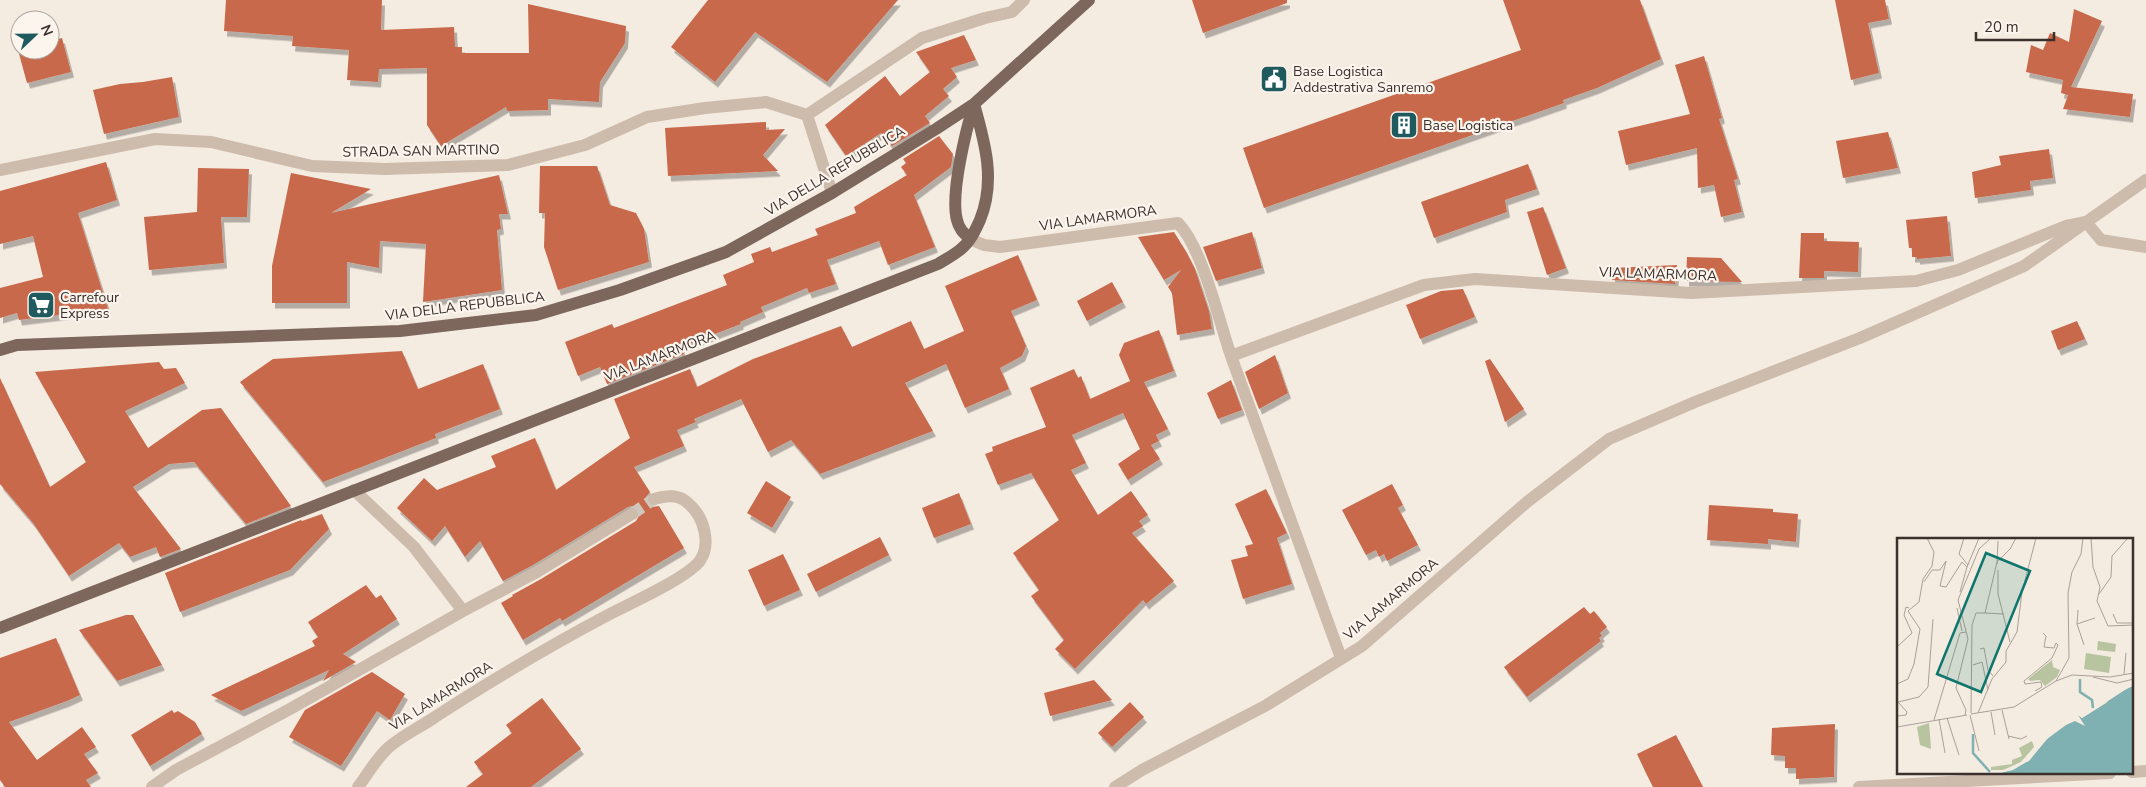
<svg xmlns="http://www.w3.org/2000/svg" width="2146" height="787" font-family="'Nunito Sans',sans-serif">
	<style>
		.building { fill: #c8694b; filter: url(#shadow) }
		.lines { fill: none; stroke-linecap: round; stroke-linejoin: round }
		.minor-tunnel { stroke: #cfc6bd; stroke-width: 12; stroke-dasharray: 12 6; stroke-linecap: butt }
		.minor { stroke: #cdbbac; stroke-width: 12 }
		.major { stroke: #7d675c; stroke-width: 12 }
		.labels { text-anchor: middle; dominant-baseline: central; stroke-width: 4.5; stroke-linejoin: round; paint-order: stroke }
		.poi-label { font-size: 14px; fill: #3b302b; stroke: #fbf5ee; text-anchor: start }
		.street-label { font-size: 14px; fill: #3b302b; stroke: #fbf5ee }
		.inset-river { fill: none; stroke: #7fb0b2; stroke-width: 2.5 }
		.inset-road { fill: none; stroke: #aaa098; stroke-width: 1 }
		.view { fill: #0f766e; fill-opacity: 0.15; stroke: #0f766e; stroke-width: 2.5 }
		.inset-edge { fill: none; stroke: #3b302b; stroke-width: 2.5 }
	</style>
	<defs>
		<filter id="shadow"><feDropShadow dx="3" dy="5.5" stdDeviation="0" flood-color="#0004"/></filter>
	</defs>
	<rect width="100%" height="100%" fill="#f4ebe1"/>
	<path class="building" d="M226 0H382L381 30 454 27 455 47H462V53H529L528 4 626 26 625 43 600 82 599 102 548 99V110L507 111 506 107 441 146 427 125V68L379 69 378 82 347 80 349 50 292 46 293 36 224 31Z
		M708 0H898L827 82 755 32 715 82 671 47Z
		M1192 0H1287V3L1203 33Z
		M1503 0H1640L1661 59 1597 88 1563 100 1564 103 1264 208 1243 148 1521 50Z
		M1835 0H1885L1889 19 1868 23 1879 73 1851 80Z
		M2074 9 2102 21 2071 87 2133 94 2130 117 2063 109 2069 93 2068 95 2061 93 2063 80 2026 72 2031 45 2043 50 2050 33 2069 42Z
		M964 35 976 60 951 68 957 77 943 89 949 96 925 116 930 123 892 146 881 133 846 156 825 125 885 76 900 96 930 72 916 52Z
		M62 38 71 72 27 83 18 50H50V41Z
		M1704 56 1722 118 1719 119 1738 179 1734 180 1742 212 1721 217 1714 185 1698 188 1697 148 1626 165 1618 131 1690 114 1675 65Z
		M172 77 179 117 104 134 93 90 120 84 143 82Z
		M766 122V130L785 129 763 155 778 171 668 176 665 128Z
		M1888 132 1898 168 1843 178 1836 141Z
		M939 136 953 154 951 167 914 195 935 247 888 265 879 241 827 260 836 284 809 293 807 288 761 307 763 312 740 322 741 324 681 347 684 354 607 384 600 367 578 376 565 342 612 324 614 328 727 285 723 275 754 262 751 254 770 247 772 252 818 235 815 229 856 213 854 207 907 175 901 167 906 163 903 159Z
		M2049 149 2053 178 2030 181 2031 190 1975 198 1972 172 2001 165 1999 156Z
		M106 162 117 200 78 213 108 309 19 320 17 313 0 318V288L43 277 33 236 0 244V191Z
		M1528 164 1537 189 1505 200 1507 212 1434 238 1421 202Z
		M540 166H597L610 205 636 213 644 229 649 262 558 290 544 247 545 213H539Z
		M198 168 249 169 247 217H221L224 263 149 270 144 217 197 212Z
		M291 173 371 189 331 213 499 175 508 214H499L501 229 497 230 502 290 423 302 426 244 380 241 379 268 347 262V303H272V266Z
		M1543 207 1566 268 1547 275 1527 212Z
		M1947 216 1951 256 1917 259V257H1912V248H1909L1906 220Z
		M1174 232 1187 253 1195 269 1209 311 1212 329 1177 335 1172 293 1168 287 1181 270 1164 280 1138 237Z
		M1252 232 1262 268 1216 281 1203 247Z
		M1801 233H1824V241L1859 242 1858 272 1824 271V278H1799Z
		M1018 255 1037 300 1011 311 1026 346 1022 356 1000 368 1009 389 965 408 946 364 905 383 933 431 820 474 791 440 768 452 741 399 694 419 696 422 677 430 684 446 634 467 650 492 646 497 648 504 652 507 659 506 684 548 562 621 560 618 523 640 501 603 513 596 512 595 541 579 636 521 640 514 639 509 632 506 628 507 533 565 503 581 480 541 465 557 445 526 432 541 397 508 424 478 437 490 496 467 491 456 535 438 556 490 630 438 614 399 690 369 697 387 753 359 841 326 852 347 911 321 924 349 964 331 945 286Z
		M1687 257 1721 258 1742 282 1686 281Z
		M1677 265 1675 284 1612 280V268Z
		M1112 282 1123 302 1087 321 1077 301Z
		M1463 289 1475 317 1420 339 1406 305 1441 291Z
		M2077 321 2085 339 2058 350 2051 331Z
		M1159 330 1174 371 1144 382 1168 429 1156 435 1159 441 1151 445 1160 459 1128 480 1118 464 1140 449 1123 413 1072 435 1086 463 1071 470 1098 515 1131 491 1148 515 1139 521 1143 526 1132 533 1174 581 1146 604 1143 600 1075 669 1055 649 1064 640 1031 596 1039 590 1013 553 1059 520 1031 473 998 485 985 454 993 451 992 447 1046 427 1030 388 1074 369 1078 378 1081 376 1090 399 1130 381 1119 355 1124 343Z
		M402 351 418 389 483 364 500 409 435 434 436 438 323 482 240 382 273 359Z
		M1275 355 1288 393 1259 409 1245 372Z
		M1490 359 1524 409 1505 422 1485 361Z
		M159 362 164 369 176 368 185 383 125 411 148 448 202 410 221 408 291 506 246 524 194 462 169 464 133 487 181 549 160 557 156 547 130 557 119 543 69 576 33 523 0 484V378L50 487 86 462 35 372Z
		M1231 380 1242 410 1218 419 1207 393Z
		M766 481 791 497 772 528 747 513Z
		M1392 484 1403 505 1398 508 1418 545 1387 561 1384 554 1379 557 1376 550 1366 555 1342 510Z
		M1266 489 1287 533 1277 538 1292 584 1243 599 1231 560 1248 556 1245 546 1253 544 1235 504Z
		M959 493 971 524 934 538 922 508Z
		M1709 505 1773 509V512L1798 514 1796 542 1768 539V544L1707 540Z
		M322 514 329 529 290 570 180 612 165 573 301 520 302 521Z
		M880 537 889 555 816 592 807 574Z
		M783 554 800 590 764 606 748 570Z
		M366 585 376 598 381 595 397 619 343 654 356 662 323 681 329 670 241 711 211 695 315 646 312 641 318 637 308 622Z
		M1584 607 1590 614 1594 611 1607 627 1600 633 1602 636 1599 638 1601 641 1527 697 1504 667Z
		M126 615H133L162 665 117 681 79 630Z
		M56 638 80 695 67 701 9 722 37 760 82 727 96 747 84 754 98 773 86 780 91 787H5L0 780V658Z
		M372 672 405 694 390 720 377 711 341 766 289 737 305 710Z
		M1094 680 1112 700 1050 716 1044 693Z
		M542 698 581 749 531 787H466L483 774 474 762 512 733 506 725Z
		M1130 702 1144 717 1112 747 1098 733Z
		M172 710 174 713 178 711 195 722 202 734 150 766 131 735Z
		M1835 724 1834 777 1796 779V768H1785V756L1771 755 1772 728Z
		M1676 735 1703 787H1653L1645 771 1637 754Z"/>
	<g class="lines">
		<path class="minor-tunnel" d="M632 514 654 499"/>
		<path class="minor" d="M807 115 922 38 985 18 1012 12 1024 0
			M0 170 155 139 211 142 312 166 385 169 508 165 585 145 647 117 705 108 766 102 807 115 832 193
			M970 239 984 245 1000 247 1178 223C1202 247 1219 321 1231 356L1424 285 1475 279 1691 293 1916 281 1958 270 2066 226 2086 222 2101 240 2146 247
			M1231 356 1341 658
			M463 611 537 572 632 514
			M2132 772 2146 771
			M152 787 176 770 290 709 463 611 414 547 354 490
			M358 787C367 775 375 761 385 751 397 738 421 727 435 717 491 681 549 646 608 615 631 603 683 580 699 562 712 545 704 517 689 504 679 494 667 495 654 499
			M1115 787 1142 770 1265 706 1362 646 1527 502 1609 439 1695 402 1860 338 2024 266 2146 180
			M1859 787 2110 773"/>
		<path class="major" d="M970 239C964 233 959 229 957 220 950 194 966 130 974 104
			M0 350 17 345 400 331 536 315 620 290 726 252 832 193 936 129 974 104 1089 0
			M0 628 938 264C946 259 954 255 961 249 970 242 975 231 980 220 996 181 985 143 974 104"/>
	</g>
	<defs>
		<g id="civic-square" transform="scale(1.4375)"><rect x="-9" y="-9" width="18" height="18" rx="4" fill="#1f5a5e" stroke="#fbf5ee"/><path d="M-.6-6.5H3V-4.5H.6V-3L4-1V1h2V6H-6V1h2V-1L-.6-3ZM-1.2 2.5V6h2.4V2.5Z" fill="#fff"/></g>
		<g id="building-square" transform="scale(1.4375)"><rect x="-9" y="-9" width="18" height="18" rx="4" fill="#1f5a5e" stroke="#fbf5ee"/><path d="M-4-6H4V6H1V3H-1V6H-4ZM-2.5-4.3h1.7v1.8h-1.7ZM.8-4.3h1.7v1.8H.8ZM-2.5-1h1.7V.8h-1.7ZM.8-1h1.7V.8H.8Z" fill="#fff"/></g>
		<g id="supermarket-square" transform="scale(1.4375)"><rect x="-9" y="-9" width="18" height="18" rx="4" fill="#1f5a5e" stroke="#fbf5ee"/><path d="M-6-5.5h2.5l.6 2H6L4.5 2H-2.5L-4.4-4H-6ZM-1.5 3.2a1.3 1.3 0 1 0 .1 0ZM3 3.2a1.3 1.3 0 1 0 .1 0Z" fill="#fff"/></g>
	</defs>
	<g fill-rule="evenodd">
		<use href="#civic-square" x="1274" y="79"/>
		<use href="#building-square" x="1404" y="125"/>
		<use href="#supermarket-square" x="41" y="305"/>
	</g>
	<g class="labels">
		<g class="poi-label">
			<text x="1293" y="71">Base Logistica<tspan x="1293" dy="16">Addestrativa Sanremo</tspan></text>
			<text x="1423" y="125">Base Logistica</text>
			<text x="60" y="297">Carrefour<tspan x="60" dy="16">Express</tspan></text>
		</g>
		<g class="street-label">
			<text transform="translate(421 151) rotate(-1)">STRADA SAN MARTINO</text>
			<text transform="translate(835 171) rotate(-31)">VIA DELLA REPUBBLICA</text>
			<text transform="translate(1098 218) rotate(-8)">VIA LAMARMORA</text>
			<text transform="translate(1658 274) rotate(2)">VIA LAMARMORA</text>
			<text transform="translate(465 306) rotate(-7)">VIA DELLA REPUBBLICA</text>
			<text transform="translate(660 356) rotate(-21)">VIA LAMARMORA</text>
			<text transform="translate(1391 599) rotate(-40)">VIA LAMARMORA</text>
			<text transform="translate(441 696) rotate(-32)">VIA LAMARMORA</text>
		</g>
	</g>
	<g transform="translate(1897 538)">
		<rect width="236" height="236" fill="#f4ebe1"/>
		<path d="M201 103 219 106 218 114 200 112ZM189 115 214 119 212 135 187 131ZM155 122 156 129 163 132 160 139 148 148 143 142 133 143 131 141ZM32 185 33 197 34 211 23 207 20 189ZM135 203 137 209 123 225 106 232H94V229L115 226V222L125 218 122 210Z" fill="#b8c4a0"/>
		<path d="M236 148V236H102L132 223 150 201 169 187 178 183 188 188 181 177 185 180 209 165 216 157Z" fill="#7fb0b2"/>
		<path d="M237 146 185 180 181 177 200 169 215 154ZM171 183 150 201 131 223 116 232 99 236 128 222 148 198Z" fill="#f4ebe1"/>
		<path class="inset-river" d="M183 141V154L195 162 196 170M76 196V215L93 234"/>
		<path class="inset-road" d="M67 0 62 16 71 27M194 0 196 29 203 49 200 63 211 88 237 87M100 26 101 3M70 29 82 0M101 32V56L113 104M27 44 35 32H43L49 23 43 48 49 49 65 24 70 29 63 54M202 56 214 39 215 18 231 0M60 70 65 93M181 72 180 86 187 107M88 75 107 76M216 76 220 85H237M180 86 198 80M75 87 79 75H88L100 24 113 11 119 0M0 109 15 95 7 77 9 69 12 70M83 111 87 110 91 132 96 138M76 127 85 124 91 152M227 136 229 115M196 139 220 145 237 141M159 143 172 120 171 55 175 34 184 16 186 0M0 146 11 141 17 126 23 91 11 73 22 64 26 41 35 28 37 14 30 0M138 153 145 149 144 144 128 146 127 143 155 120 161 107 159 105 157 110 147 109 149 98 146 95M105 172 112 201M94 174 98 197M74 175 75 87M81 175 95 141 109 124V113L120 94 125 54 139 0M74 176 117 169 159 143 175 137 213 139 237 135M68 177 69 172 59 150 71 101 61 62 82 11 94 0M73 177 82 213M0 178 9 177 10 174 1 164 22 159 31 149 36 81M50 180 62 217M42 181 48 215M37 182 63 95 69 94M0 189 70 177M111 198 124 201 130 198"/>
		<path class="view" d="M89 15 133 33 84 154 40 136Z"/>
		<rect width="236" height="236" class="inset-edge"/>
	</g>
	<g transform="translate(35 35) rotate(68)"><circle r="24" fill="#fbf5ee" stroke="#aea6a0"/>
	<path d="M0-4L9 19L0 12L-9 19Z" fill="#1f5a5e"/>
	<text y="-8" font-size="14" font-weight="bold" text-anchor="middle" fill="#3b302b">N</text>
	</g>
	<path d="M1976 32v8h78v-8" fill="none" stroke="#3b302b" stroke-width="2.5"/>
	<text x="1984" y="32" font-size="15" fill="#3b302b" stroke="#fbf5ee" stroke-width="4" paint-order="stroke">20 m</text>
</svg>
